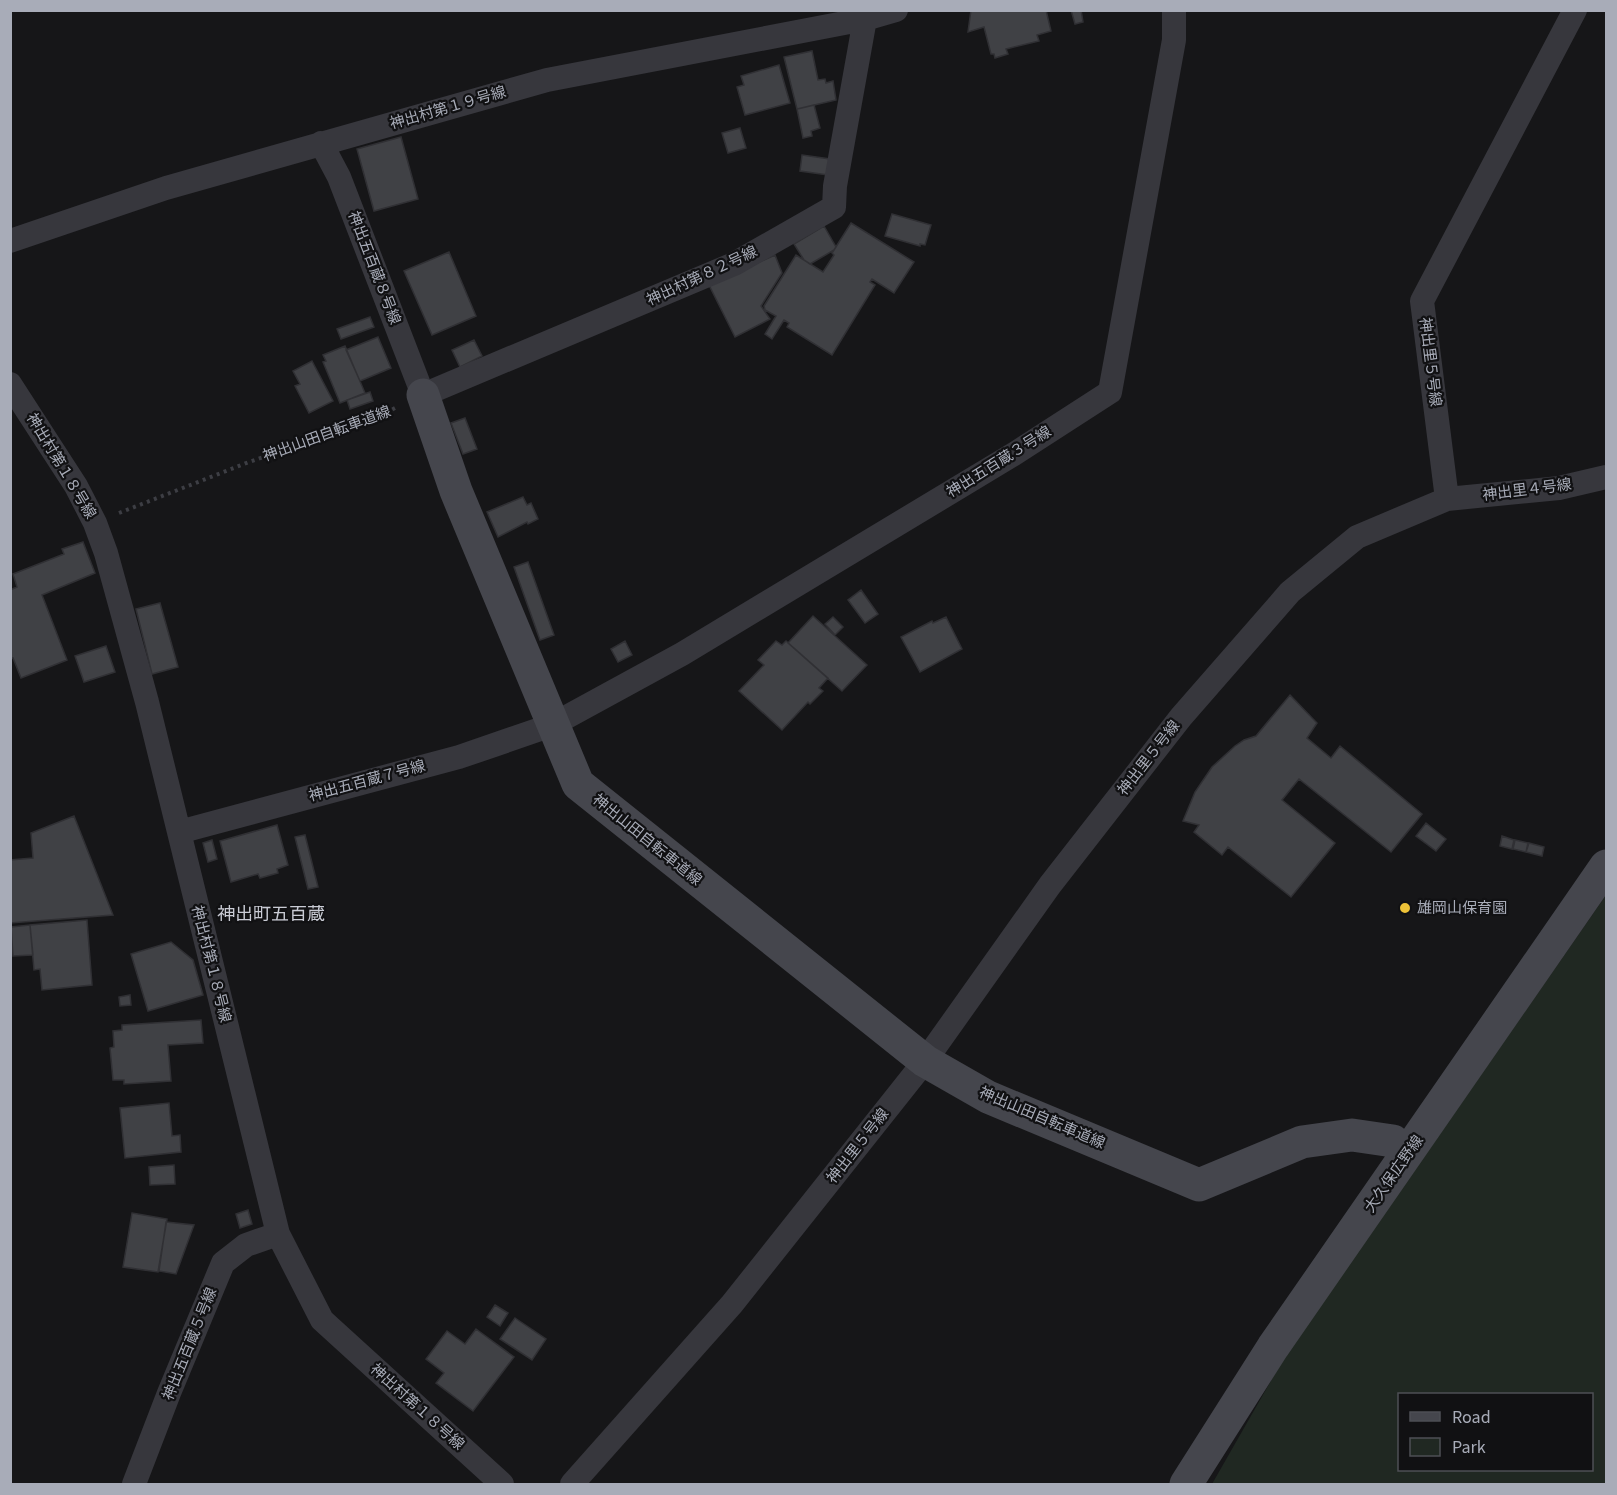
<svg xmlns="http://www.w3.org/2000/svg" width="1617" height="1495" font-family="'Source Sans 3','Noto Sans JP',sans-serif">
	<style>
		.green { fill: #202822; fill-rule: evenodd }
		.building { fill: #404145; stroke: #303034; stroke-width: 1.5 }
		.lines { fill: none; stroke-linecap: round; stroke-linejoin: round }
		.path { stroke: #3d3e44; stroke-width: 4; stroke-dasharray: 3 4.5; stroke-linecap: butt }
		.street { stroke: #37373d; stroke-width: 24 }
		.secondary { stroke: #45464d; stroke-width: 33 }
		.poi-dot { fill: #eec238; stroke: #111113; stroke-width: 2 }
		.labels { text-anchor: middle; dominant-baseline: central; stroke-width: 4.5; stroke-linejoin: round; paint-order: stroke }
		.street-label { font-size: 15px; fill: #a8acb8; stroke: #111113 }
		.poi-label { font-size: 15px; fill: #a8acb8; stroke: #111113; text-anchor: start }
		.quarter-label { font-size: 18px; fill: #c9cbd4; stroke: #111113 }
	</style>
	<rect width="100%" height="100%" fill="#161618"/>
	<path class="green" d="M1606 895V1484H1212L1284 1358ZM1400 1394H1592V1470H1400Z"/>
	<path class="building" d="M971 10H1046L1051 31 1037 35 1039 41 1006 49 1008 54 995 58 994 54H991L984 27 968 32Z
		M1071 10H1081L1083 22 1075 24Z
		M812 51 818 80 825 79 826 83 833 81 836 100 797 109 784 57Z
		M779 65 790 103 745 115 737 87 744 85 741 76Z
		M814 105 820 128 811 131 812 136 803 138 797 109Z
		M740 128 746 148 728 153 722 133Z
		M401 137 418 199 374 211 357 149Z
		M802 155 837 160 835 176 800 171Z
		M892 214 931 225 925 245 920 244V246L885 236Z
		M851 223 914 262 894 293 872 279 870 282 875 285 832 355 787 327 789 323 784 320 772 339 765 334 776 316 765 310 764 306 796 255 823 272 834 255 832 253 834 250Z
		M824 226 836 247 834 250 810 264 804 260 794 244Z
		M449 252 476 316 432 335 404 271Z
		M775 255 782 273 761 306 770 319 735 337 709 285Z
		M370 317 374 327 341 339 337 329Z
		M378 337 391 368 360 381 346 350Z
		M474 340 482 356 460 367 452 350Z
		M345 346 365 393 340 403 323 362 326 361 323 355Z
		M312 361 333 401 309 413 295 386 300 384 293 371Z
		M370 392 373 401 350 409 347 400Z
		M465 418 477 449 463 454 451 423Z
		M523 497 527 505 531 503 538 519 528 524 527 522 498 537 487 512Z
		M83 542 95 573 42 595 67 660 21 678 13 658 10 659V590L17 587 13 574 64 554 62 549Z
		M528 562 554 635 540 640 514 567Z
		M861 590 878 614 865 623 848 600Z
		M160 603 178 667 152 674 136 609Z
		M813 616 867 665 842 691 788 643Z
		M833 617 843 627 835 635 825 624Z
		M946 617 962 649 920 672 901 637 932 621 933 623Z
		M625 641 632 655 618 662 611 649Z
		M776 641 782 645 786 641 828 678 819 688 823 691 810 704 808 702 782 730 739 691 764 665 758 660Z
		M106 646 115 672 84 682 75 656Z
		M1290 695 1317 723 1307 738 1331 758 1340 746 1422 814 1391 852 1299 779 1282 800 1335 843 1291 897 1228 847 1222 855 1194 832 1199 825 1183 821 1195 792 1212 767 1235 746 1244 740 1256 736Z
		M74 816 113 915 10 923V860L33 858 31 833Z
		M1426 823 1446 839 1436 851 1416 836Z
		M277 825 288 865 277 869 278 873 260 878 258 874 231 882 220 841Z
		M305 835 318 887 308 889 295 837Z
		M1502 836 1514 840 1512 849 1500 846Z
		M212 840 217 859 208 862 203 843Z
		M1515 840 1528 843 1526 852 1513 849Z
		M1529 843 1544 847 1542 856 1526 852Z
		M87 920 92 985 42 990 40 969 34 970 30 925Z
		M30 925 33 955 13 956 11 927Z
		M171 942 193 960 203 995 148 1011 131 954Z
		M130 995 131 1005 120 1006 119 997Z
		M201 1020 203 1043 168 1045 171 1081 124 1084V1080H113L110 1048 114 1047 113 1031 122 1030V1025Z
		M169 1103 172 1136 180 1135 181 1152 125 1158 120 1108Z
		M174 1165 175 1184 150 1185 149 1167Z
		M248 1210 252 1224 240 1228 236 1214Z
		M132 1213 167 1219 158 1272 123 1267Z
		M166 1222 194 1225 176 1274 159 1271Z
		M495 1305 508 1313 500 1326 487 1317Z
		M515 1318 546 1339 532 1360 500 1339Z
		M476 1329 514 1357 473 1411 436 1383 444 1373 426 1359 447 1331 465 1344Z"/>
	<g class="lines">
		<path class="path" d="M119 513 249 462 372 420 395 408"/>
		<path class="street" d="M321 143 339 177 423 395 734 264 834 207 835 186 865 19
			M10 241 166 188 547 80 865 19 896 10
			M10 384 76 486 95 523 106 553 147 702 278 1234 322 1320 502 1484
			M1447 499 1559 488 1606 477
			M179 832 459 757 552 725 682 654 1014 454 1110 392 1174 40V10
			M134 1484 169 1393 223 1263 246 1245 278 1234
			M572 1484 732 1304 925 1061 1050 885 1181 717 1290 592 1357 537 1447 499 1422 301 1575 10"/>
		<path class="secondary" d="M423 395 456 491 578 784 925 1061 988 1097 1199 1185 1302 1142 1352 1135 1393 1141
			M1186 1484 1273 1347 1606 866"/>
	</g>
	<circle class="poi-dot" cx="1405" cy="908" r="6"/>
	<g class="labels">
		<g class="street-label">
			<text transform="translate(448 108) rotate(-16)">神出村第１９号線</text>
			<text transform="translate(374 268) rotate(69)">神出五百蔵８号線</text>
			<text transform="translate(702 276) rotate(-25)">神出村第８２号線</text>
			<text transform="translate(1430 362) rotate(83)">神出里５号線</text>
			<text transform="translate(327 434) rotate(-20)">神出山田自転車道線</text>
			<text transform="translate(999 462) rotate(-32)">神出五百蔵３号線</text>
			<text transform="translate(61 466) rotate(59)">神出村第１８号線</text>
			<text transform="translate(1527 490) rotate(-7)">神出里４号線</text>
			<text transform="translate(1149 758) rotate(-52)">神出里５号線</text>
			<text transform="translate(367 781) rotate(-15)">神出五百蔵７号線</text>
			<text transform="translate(647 840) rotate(39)">神出山田自転車道線</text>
			<text transform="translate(211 964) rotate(76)">神出村第１８号線</text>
			<text transform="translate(1042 1118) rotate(23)">神出山田自転車道線</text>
			<text transform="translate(858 1146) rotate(-52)">神出里５号線</text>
			<text transform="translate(1394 1174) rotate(-55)">大久保広野線</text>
			<text transform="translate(190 1344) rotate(-68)">神出五百蔵５号線</text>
			<text transform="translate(417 1407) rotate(42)">神出村第１８号線</text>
		</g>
		<g class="poi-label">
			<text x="1417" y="908">雄岡山保育園</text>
		</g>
		<g class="quarter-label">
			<text x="271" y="914">神出町五百蔵</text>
		</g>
	</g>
	<rect width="1617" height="1495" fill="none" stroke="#a8acb8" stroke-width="24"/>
	<rect x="1398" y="1393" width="195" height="78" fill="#111113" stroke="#4d4f55" stroke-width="1.5"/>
	<rect x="1410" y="1412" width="30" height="9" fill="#45464d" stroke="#4d4f55" stroke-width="1.5"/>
	<text x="1452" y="1423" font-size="18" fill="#a8acb8">Road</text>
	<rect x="1410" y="1438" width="30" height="18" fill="#202822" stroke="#4d4f55" stroke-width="1.5"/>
	<text x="1452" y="1453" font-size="18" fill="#a8acb8">Park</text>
</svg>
